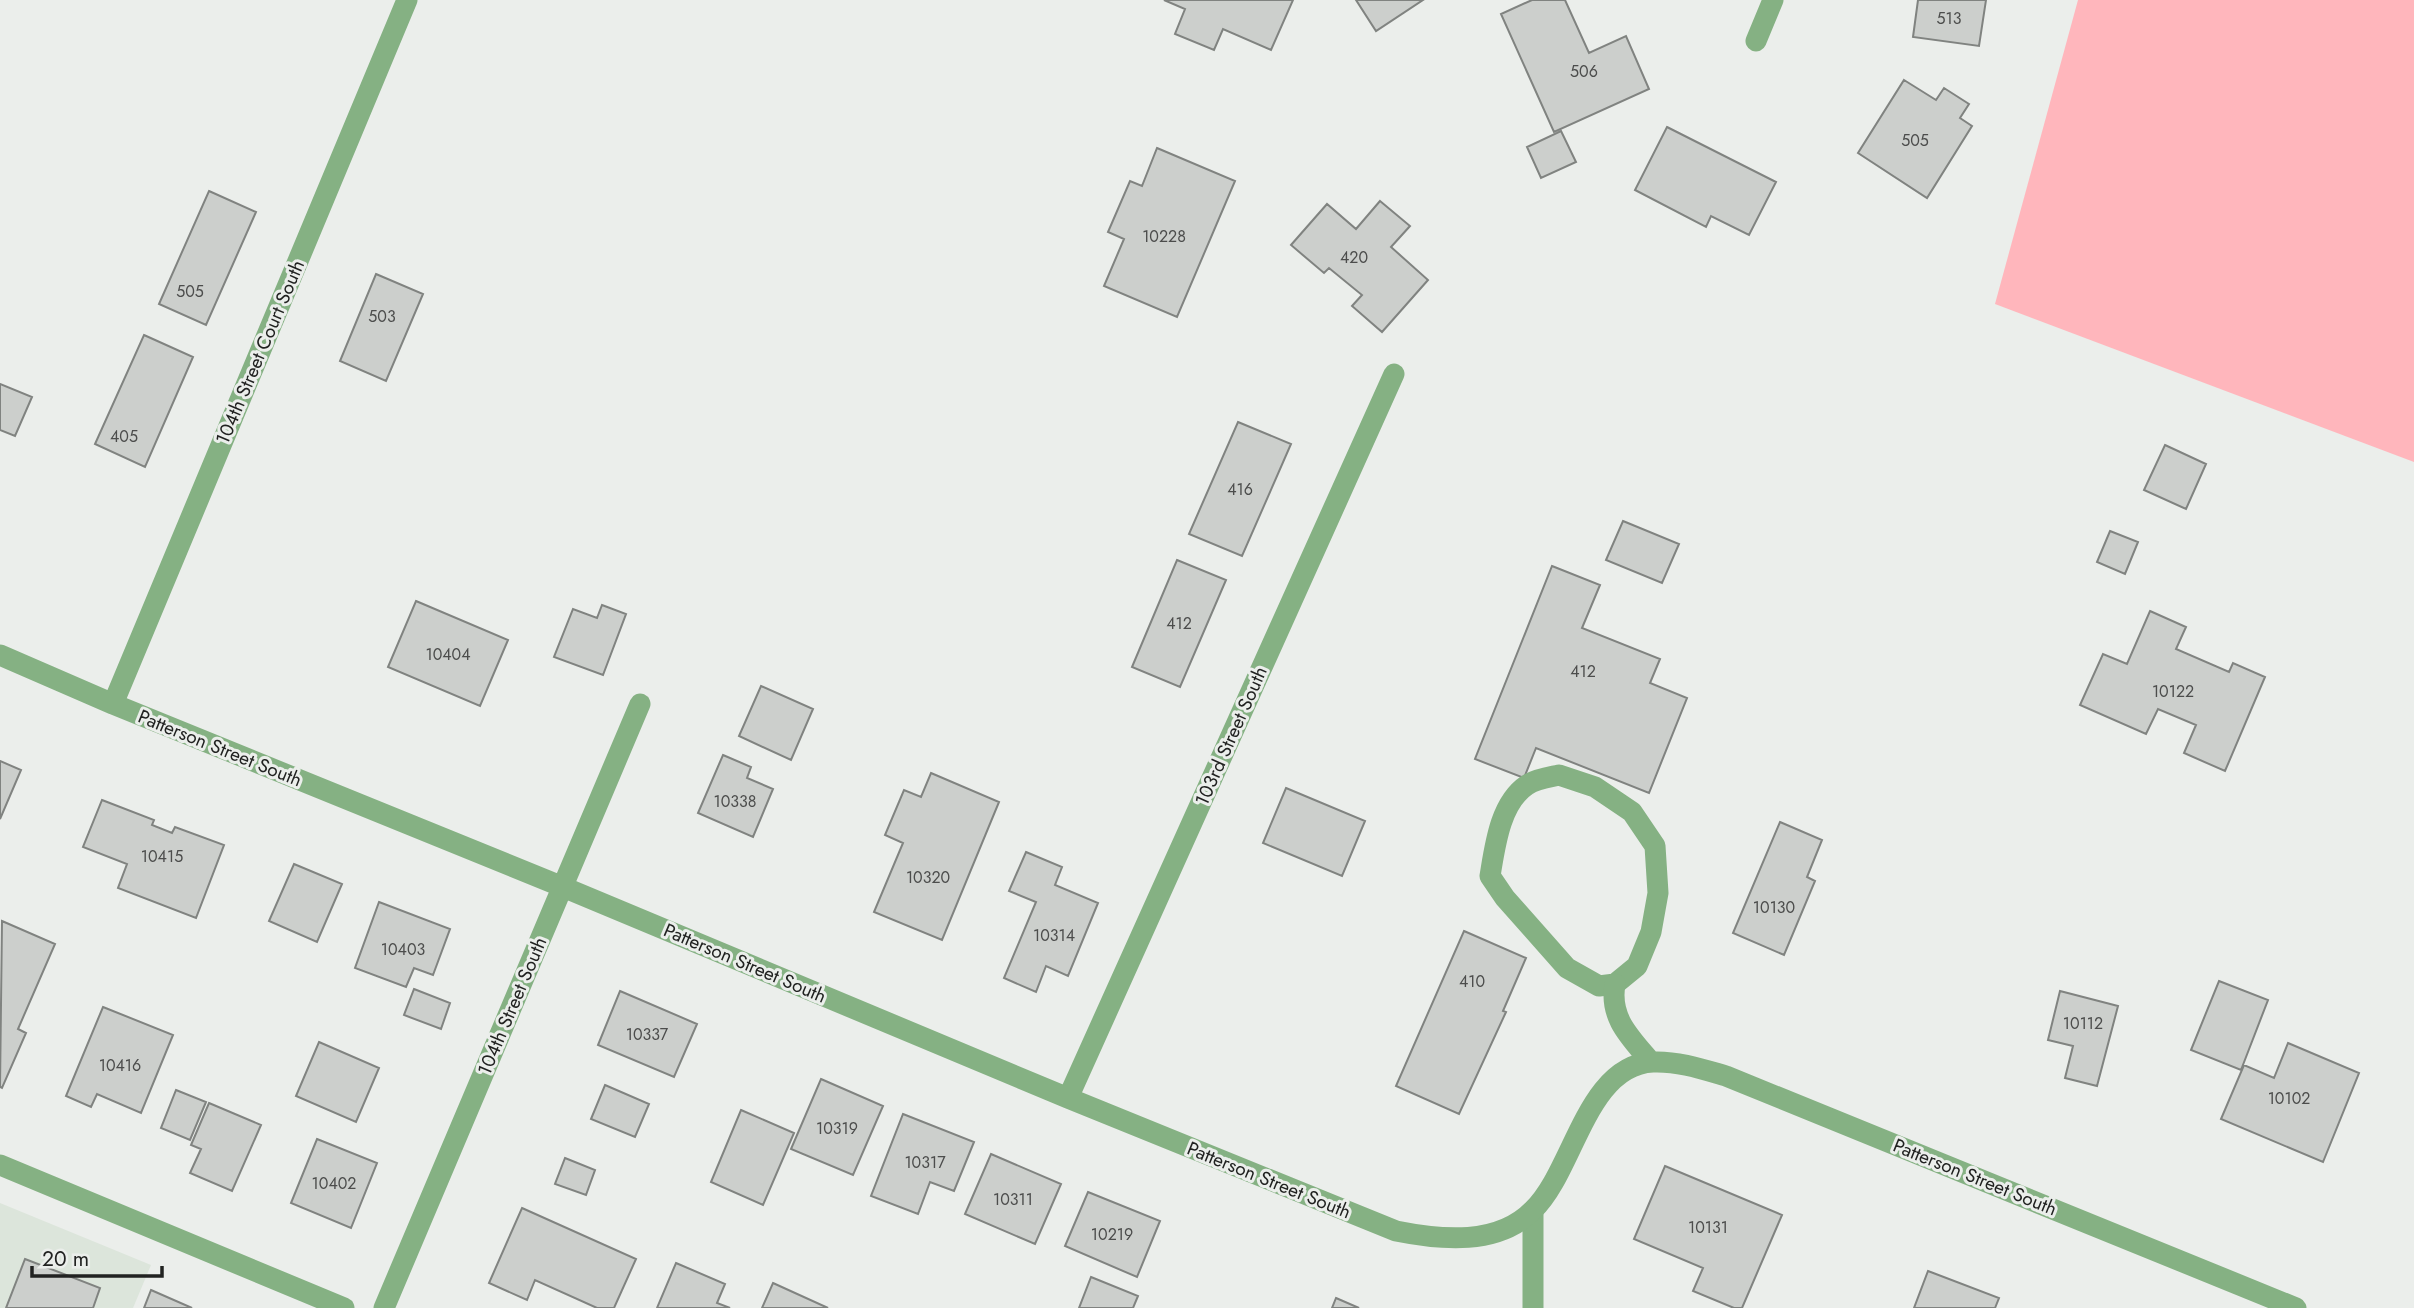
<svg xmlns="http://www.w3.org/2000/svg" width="2414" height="1308" font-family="Jost,sans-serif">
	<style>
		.built { fill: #dce5db }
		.green { fill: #ffb6bc }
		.building { fill: #cccfcc; stroke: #808380; stroke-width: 2 }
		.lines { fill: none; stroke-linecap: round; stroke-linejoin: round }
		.lane { stroke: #85b183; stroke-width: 21 }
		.street { stroke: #85b183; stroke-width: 21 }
		.labels { text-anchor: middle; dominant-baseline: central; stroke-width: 6; stroke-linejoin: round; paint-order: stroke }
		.number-label { font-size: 16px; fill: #4c4d4c }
		.street-label { font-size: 19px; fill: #212221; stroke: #ebeeeb }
	</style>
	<rect width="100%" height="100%" fill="#ebeeeb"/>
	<path class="built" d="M0 1203 151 1265 133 1308H0Z"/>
	<path class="green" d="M2078 0H2414V462L1995 304Z"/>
	<path class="building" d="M1164 0H1293L1271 50 1223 29 1214 50 1175 34 1185 9Z
		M1356 0H1423L1376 31Z
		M1532 0H1565L1589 53 1626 36 1649 89 1554 132 1501 14Z
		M1918 0H1986L1979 46 1913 37Z
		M1904 80 1936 100 1944 88 1969 104 1960 118 1972 126 1927 198 1858 153Z
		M1667 127 1776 182 1749 235 1711 216 1706 227 1635 190Z
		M1561 131 1576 162 1541 178 1527 147Z
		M1157 148 1235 181 1177 317 1104 286 1124 239 1108 232 1130 181 1142 186Z
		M209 191 256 212 206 325 159 304Z
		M1380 201 1410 226 1391 247 1428 280 1382 332 1352 306 1362 295 1329 268 1324 273 1291 245 1327 204 1356 229Z
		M376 274 423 294 386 381 340 361Z
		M144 335 193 357 145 467 95 444Z
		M0 384 32 397 15 436 0 430Z
		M1238 422 1291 444 1242 556 1189 534Z
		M2165 445 2206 464 2186 509 2144 490Z
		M1623 521 1679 544 1662 583 1606 560Z
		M2110 531 2138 542 2125 574 2097 562Z
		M1177 560 1226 580 1180 687 1132 667Z
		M1552 566 1600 585 1582 628 1660 659 1650 683 1687 698 1649 793 1536 748 1524 778 1475 759Z
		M416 601 508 640 480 706 388 667Z
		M602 605 626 614 603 675 554 657 573 609 597 618Z
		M2150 611 2186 627 2176 649 2229 672 2233 663 2265 677 2225 771 2184 753 2196 725 2158 709 2146 734 2080 705 2103 654 2127 664Z
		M761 686 813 709 791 760 739 736Z
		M723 755 751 767 747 778 773 789 753 837 698 813Z
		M0 761 21 770 0 819Z
		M931 773 999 802 942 940 874 912 903 843 885 835 904 790 921 797Z
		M1286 788 1365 821 1342 876 1263 843Z
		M102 800 154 820 152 825 172 833 175 827 224 845 196 918 118 888 127 864 83 847Z
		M1780 822 1822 840 1807 877 1815 881 1784 955 1733 933Z
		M1026 852 1062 867 1055 885 1098 903 1068 976 1046 966 1036 992 1004 978 1036 902 1009 891Z
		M294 864 342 884 317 942 269 921Z
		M379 902 450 929 433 975 414 968 406 987 355 968Z
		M2 921 55 944 18 1029 26 1033 2 1088 0 1087Z
		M1464 931 1526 958 1503 1011 1506 1012 1459 1114 1396 1086Z
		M2219 981 2268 1000 2241 1070 2191 1050Z
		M414 989 450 1003 441 1029 404 1015Z
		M620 991 697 1024 674 1077 598 1045Z
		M2060 991 2118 1006 2097 1086 2065 1078 2073 1046 2048 1040Z
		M103 1007 173 1035 141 1113 97 1094 91 1107 66 1096Z
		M319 1042 379 1068 356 1122 296 1096Z
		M2288 1043 2359 1073 2323 1162 2221 1119 2244 1065 2274 1078Z
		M821 1079 883 1106 853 1175 791 1149Z
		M605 1085 649 1104 635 1137 591 1119Z
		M176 1090 206 1102 190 1140 161 1128Z
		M209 1103 261 1125 232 1191 190 1173 201 1149 191 1145Z
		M741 1110 794 1133 763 1205 711 1182Z
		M903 1114 974 1142 954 1191 930 1182 918 1214 871 1196Z
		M317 1139 377 1163 351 1228 291 1203Z
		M991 1154 1061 1184 1035 1244 965 1214Z
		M565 1158 595 1170 586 1195 555 1184Z
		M1665 1166 1782 1215 1742 1308H1734L1693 1291 1703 1268 1634 1239Z
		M1088 1192 1160 1221 1137 1277 1065 1246Z
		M522 1208 636 1259 614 1308H597L535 1280 527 1300 489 1283Z
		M25 1259 100 1288 93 1308H6Z
		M676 1263 725 1284 717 1303 730 1308H657Z
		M1928 1271 1999 1298 1995 1308H1914Z
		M1091 1277 1138 1296 1133 1308H1079Z
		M773 1283 828 1308H762Z
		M151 1290 192 1308H144Z
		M1336 1298 1359 1308H1332Z"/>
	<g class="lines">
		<path class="lane" d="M1559 775 1595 787 1632 812 1655 846 1658 893 1651 932 1637 966 1615 984 1599 986 1567 968 1505 898 1490 876C1495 846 1500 803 1527 785 1535 779 1550 777 1559 775Z
			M1533 1308V1211"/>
		<path class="street" d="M1756 41 1773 0
			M0 655 113 704 563 887 1068 1098 1396 1231C1441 1240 1498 1246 1533 1210 1574 1171 1586 1065 1653 1062 1678 1061 1702 1069 1726 1076L2296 1308
			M113 704 407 0
			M1615 984C1609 1018 1630 1037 1651 1062
			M1068 1098 1394 374
			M0 1165 344 1308
			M384 1308 640 704"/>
	</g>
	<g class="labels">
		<g class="number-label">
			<text x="1949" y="18">513</text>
			<text x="1584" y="71">506</text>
			<text x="1915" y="140">505</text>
			<text x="1164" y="236">10228</text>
			<text x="1354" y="257">420</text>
			<text x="190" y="291">505</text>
			<text x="382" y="316">503</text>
			<text x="124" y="436">405</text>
			<text x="1240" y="489">416</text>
			<text x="1179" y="623">412</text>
			<text x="448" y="654">10404</text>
			<text x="1583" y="671">412</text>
			<text x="2173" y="691">10122</text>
			<text x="735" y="801">10338</text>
			<text x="162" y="856">10415</text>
			<text x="928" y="877">10320</text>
			<text x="1774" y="907">10130</text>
			<text x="1054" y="935">10314</text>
			<text x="403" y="949">10403</text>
			<text x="1472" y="981">410</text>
			<text x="2083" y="1023">10112</text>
			<text x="647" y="1034">10337</text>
			<text x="120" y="1065">10416</text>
			<text x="2289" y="1098">10102</text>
			<text x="837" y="1128">10319</text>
			<text x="925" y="1162">10317</text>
			<text x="334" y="1183">10402</text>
			<text x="1013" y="1199">10311</text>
			<text x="1708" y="1227">10131</text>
			<text x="1112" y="1234">10219</text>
		</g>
		<g class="street-label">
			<text transform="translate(260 352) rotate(-67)">104th Street Court South</text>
			<text transform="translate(1231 736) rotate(-66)">103rd Street South</text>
			<text transform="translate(220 748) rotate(22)">Patterson Street South</text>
			<text transform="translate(745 963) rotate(23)">Patterson Street South</text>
			<text transform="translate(512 1006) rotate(-67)">104th Street South</text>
			<text transform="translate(1975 1177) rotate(22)">Patterson Street South</text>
			<text transform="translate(1269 1180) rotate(22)">Patterson Street South</text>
		</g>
	</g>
	<path d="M32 1266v10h130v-10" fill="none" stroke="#212221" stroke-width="3.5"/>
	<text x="42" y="1266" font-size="21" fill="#212221" stroke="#ebeeeb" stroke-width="5" paint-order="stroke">20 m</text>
</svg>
